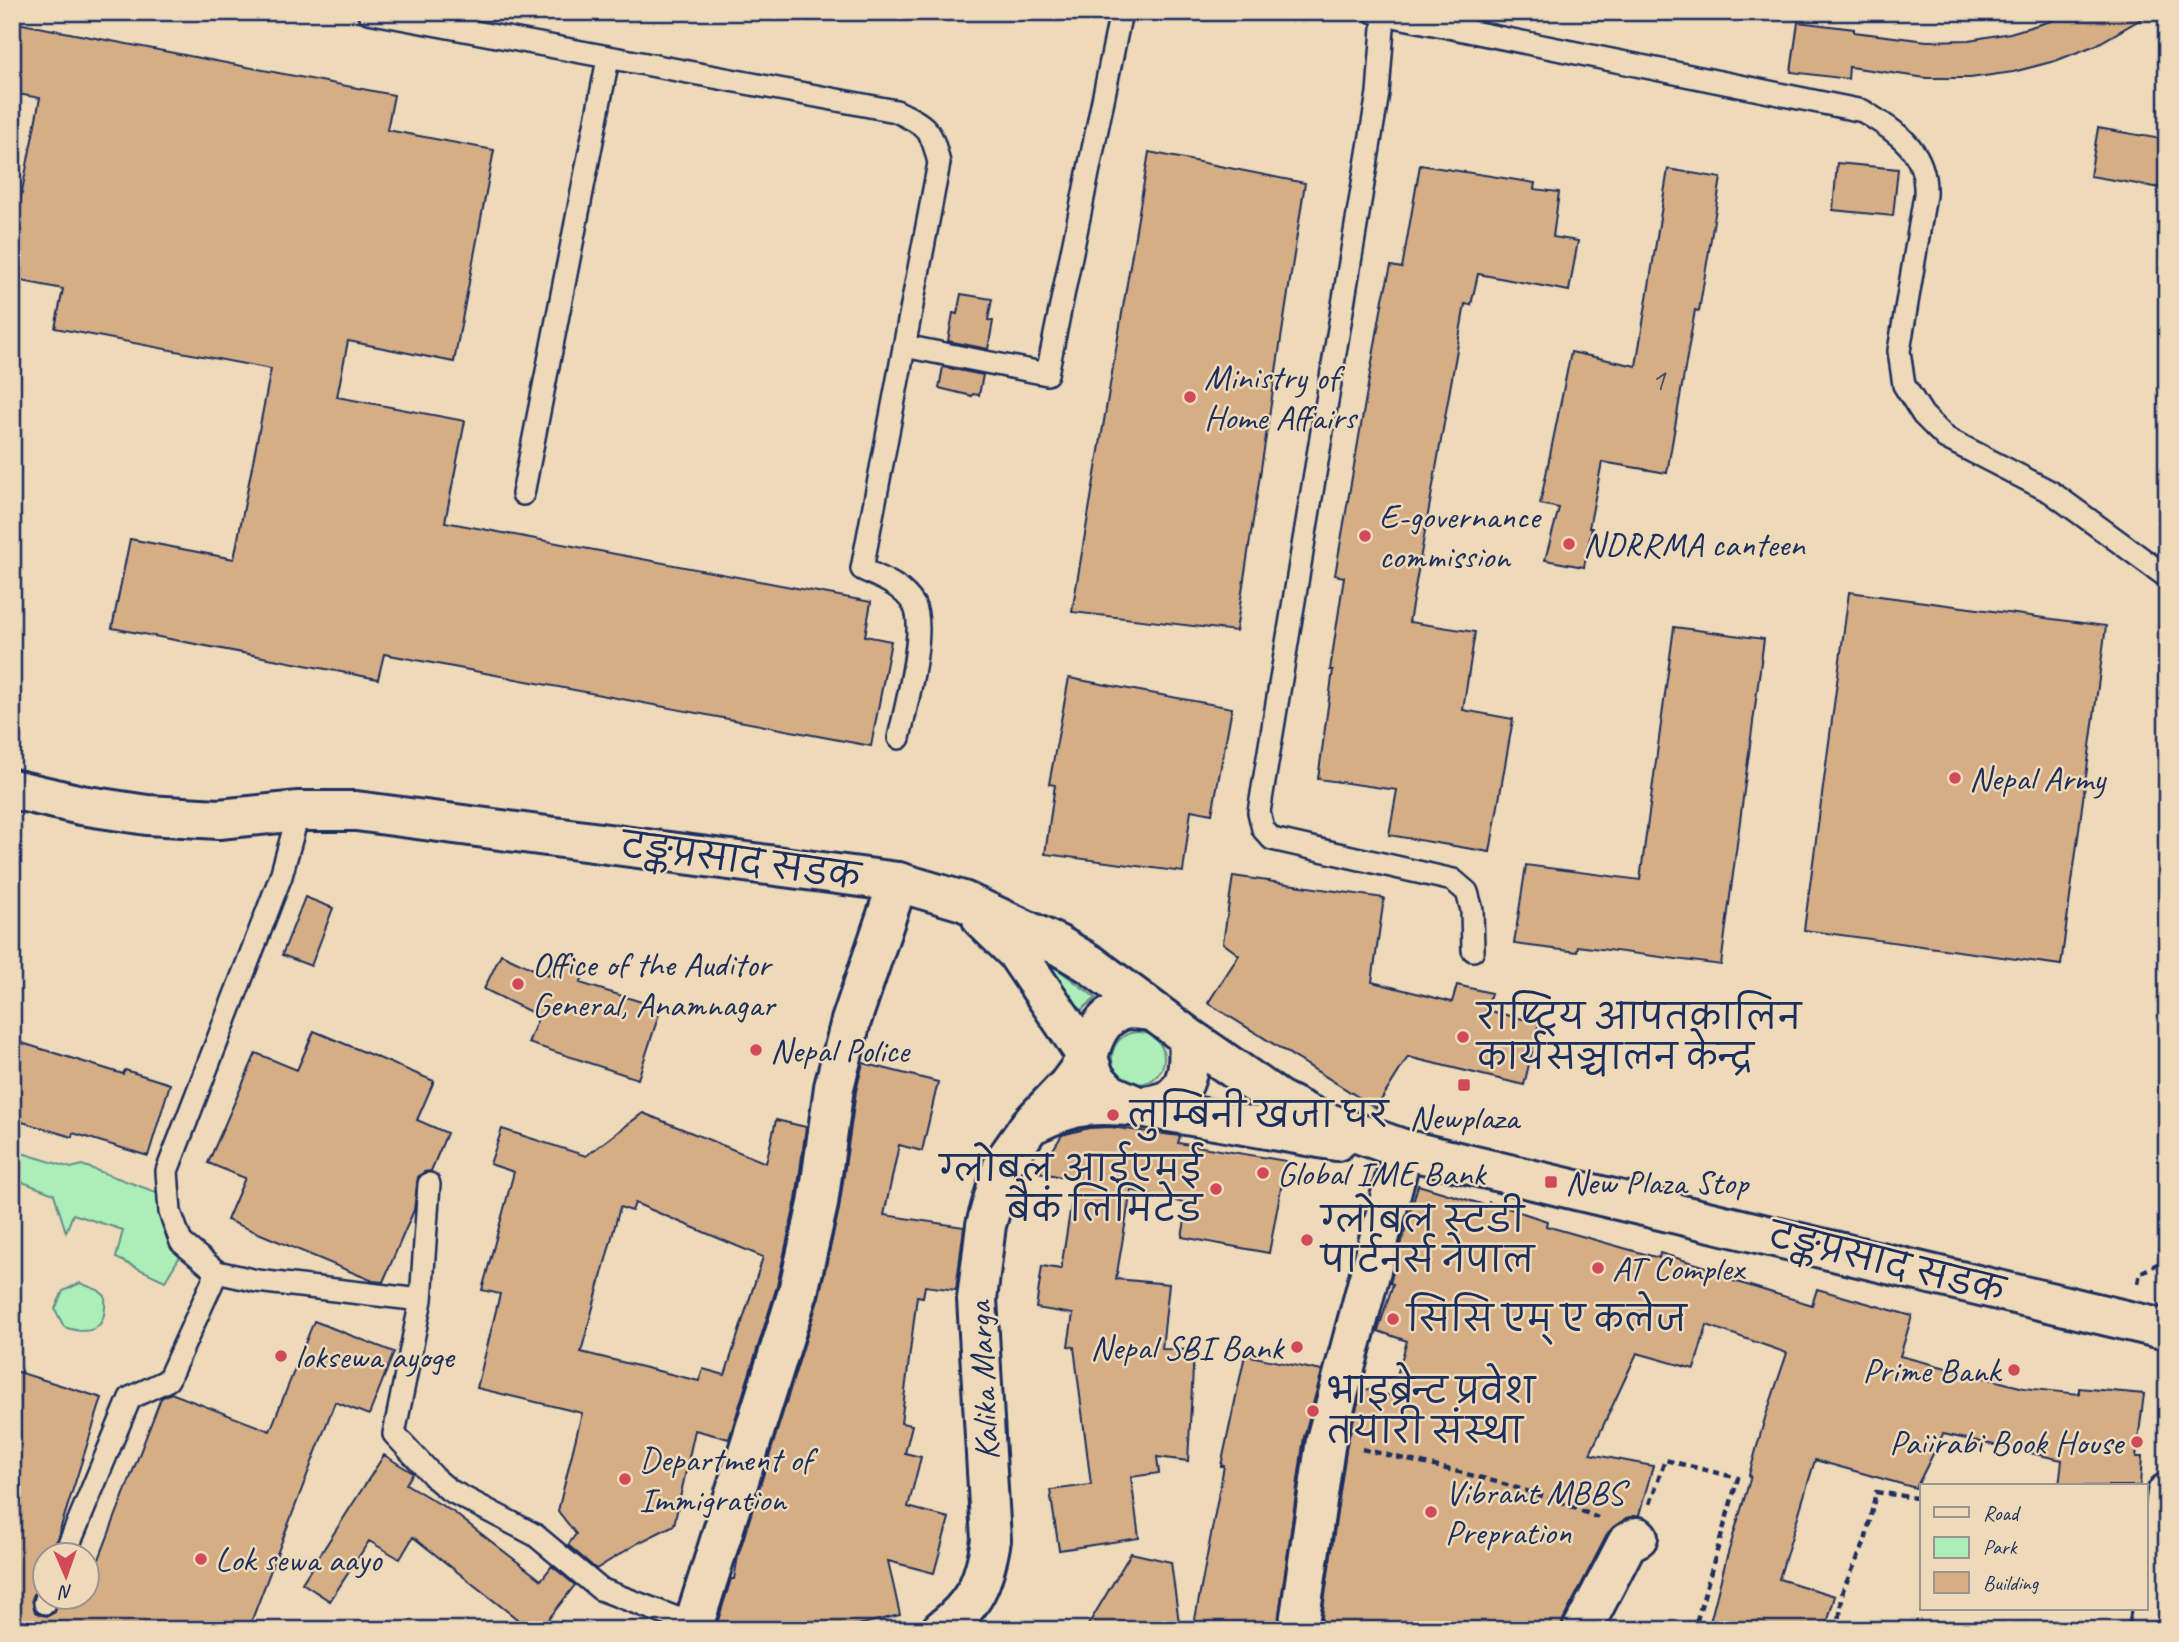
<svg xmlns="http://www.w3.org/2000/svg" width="2179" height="1642" font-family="Caveat,'Playpen Sans Deva',sans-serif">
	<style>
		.green { fill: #abeeb8; stroke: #638e8b; stroke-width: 2 }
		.building { fill: #d5ae86; stroke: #1b2f5e; stroke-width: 2; fill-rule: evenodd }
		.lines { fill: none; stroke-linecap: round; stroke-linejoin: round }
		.service-casing { stroke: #1b2f5e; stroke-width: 26 }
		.minor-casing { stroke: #1b2f5e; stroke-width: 44 }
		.tertiary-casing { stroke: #1b2f5e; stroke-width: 44 }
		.primary-casing { stroke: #1b2f5e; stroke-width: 44 }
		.path { stroke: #1b2f5e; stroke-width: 4.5; stroke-dasharray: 7 5; stroke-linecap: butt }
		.service { stroke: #eed9b8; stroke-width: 21 }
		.minor { stroke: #eed9b8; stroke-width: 38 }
		.tertiary { stroke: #eed9b8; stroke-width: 38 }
		.primary { stroke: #eed9b8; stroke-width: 38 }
		.poi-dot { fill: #d1495b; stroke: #eed9b8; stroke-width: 2.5 }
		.labels { text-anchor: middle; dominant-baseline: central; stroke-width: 5; stroke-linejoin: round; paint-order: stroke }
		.number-label { font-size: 32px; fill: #4a4f68 }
		.poi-label { font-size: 35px; fill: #1b2f5e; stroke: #eed9b8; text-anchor: start }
		.street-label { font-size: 35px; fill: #1b2f5e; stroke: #eed9b8 }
	</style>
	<rect width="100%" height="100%" fill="#eed9b8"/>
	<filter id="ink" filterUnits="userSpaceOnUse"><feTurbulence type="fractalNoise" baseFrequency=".0143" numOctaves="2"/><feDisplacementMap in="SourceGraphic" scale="14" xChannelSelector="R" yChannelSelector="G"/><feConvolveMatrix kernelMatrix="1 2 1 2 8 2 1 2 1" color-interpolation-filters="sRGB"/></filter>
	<g filter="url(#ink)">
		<path class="green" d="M1047 961 1096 998 1080 1011Z
			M1112 1058a26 26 0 1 1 52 0a26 26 0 1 1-52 0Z
			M12 1150 71 1168 82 1165 164 1195 158 1205 185 1248 165 1281 116 1258 123 1230 73 1214 66 1232 54 1194 12 1178Z
			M80 1283 98 1290 105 1296C107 1328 94 1337 64 1327L55 1309 63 1291Z"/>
		<path class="building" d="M2068 12H2153L2096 45 2055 61 2013 72 1970 78H1926L1849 67 1848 79 1791 72 1798 22 1854 29V32L1927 41 1969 40 2010 33 2051 21Z
			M12 22 394 95 387 130 494 150 454 362 348 341 337 397 465 421 445 522 871 602 865 636 891 641 871 746 384 654 378 679 112 628 130 539 234 559 271 369 55 328 63 289 12 279V243L40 98 12 93Z
			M2098 128 2167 140V189L2090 176Z
			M1149 152 1305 183 1236 631 1072 612Z
			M1837 163 1898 169 1893 216 1833 210Z
			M1420 165 1535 183 1534 189 1559 192 1553 237 1578 241 1569 291 1478 274 1471 305 1465 304 1409 622 1475 632 1463 710 1513 719 1490 852 1389 835 1397 790 1318 779 1333 670H1330L1344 577 1335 575 1383 299 1391 266 1402 268Z
			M1668 169 1721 178 1699 311 1695 310 1667 473 1602 462 1589 528H1592L1584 567 1545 560 1559 508 1540 504 1571 352 1636 366Z
			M961 294 992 299 988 320 993 321 988 349 948 341 953 313 957 314Z
			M943 367 983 375 979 395 973 394 972 396 939 388Z
			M1849 592 2106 626 2061 965 1804 930Z
			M1674 627 1764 639 1721 965 1578 946 1577 952 1514 944 1526 865 1640 880Z
			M1069 678 1232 708 1212 814 1191 810 1183 872 1045 854 1055 785 1049 784Z
			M1233 876 1384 898 1372 982 1452 1002 1457 985 1491 993 1486 1010 1539 1023 1524 1085 1408 1057 1376 1108 1208 1003 1239 955 1223 943Z
			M305 897 333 908 311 966 282 955Z
			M501 954 548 976 558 955 587 969 580 983 661 1008 638 1079 528 1043 539 1016 484 989Z
			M314 1031 434 1081 417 1120 447 1133 431 1171 424 1172 418 1177 414 1210 383 1282 373 1281 227 1220 245 1178 208 1163 256 1053 297 1070Z
			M12 1040 123 1074 125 1070 170 1084 148 1156 73 1133 72 1137 12 1119Z
			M863 1063 938 1082 922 1151 899 1145 884 1215 964 1227 956 1290 925 1286 923 1297 917 1296 901 1423 912 1425 905 1453 921 1457 908 1507 949 1518 934 1573 888 1561 900 1615 837 1630H715L731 1579H734L738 1556 819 1297 839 1209 856 1091Z
			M643 1113 766 1163 776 1120 806 1127 796 1200 777 1286 729 1439 695 1430 674 1525 638 1543 596 1569 568 1545 576 1534 558 1511 582 1413 477 1388 500 1294 482 1290 514 1172 490 1164 502 1129 586 1156ZM635 1203 763 1257 725 1375 703 1369 699 1381 581 1352 620 1207 632 1211Z
			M1110 1127 1180 1136 1178 1143 1286 1161 1269 1253 1182 1237 1188 1204 1131 1190 1116 1279 1169 1284 1162 1349 1194 1350 1188 1461 1157 1457 1159 1473 1131 1477 1139 1538 1059 1550 1050 1490 1091 1485 1074 1347 1068 1346 1073 1314 1036 1308 1042 1266 1061 1269 1075 1180 1039 1172 1062 1135 1089 1128Z
			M1418 1185 1488 1206 1489 1202 1547 1221 1546 1226 1659 1258 1660 1253 1723 1272 1721 1277 1812 1305 1817 1289 1912 1316 1900 1356 2024 1388 2079 1394V1388L2144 1394 2136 1457H2142L2140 1486H2059L2062 1460 1943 1434 1916 1488 1815 1460 1779 1579 1835 1596 1825 1630H1708L1726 1560 1751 1476 1749 1475 1765 1418 1787 1353 1707 1325 1694 1369 1637 1353 1590 1454 1653 1466 1639 1515 1626 1518 1608 1533 1563 1620 1560 1630H1320L1347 1444 1362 1388 1391 1396 1407 1341 1378 1331 1393 1284 1390 1283Z
			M314 1321 394 1352 369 1415 335 1402 248 1630H42L12 1620V1370L102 1398 52 1555H46V1583L37 1587 32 1599 35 1612 41 1615 48 1616 55 1612 60 1597H88V1579L91 1580 161 1398 171 1393 270 1431Z
			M1245 1355 1322 1371 1304 1437 1277 1630H1193L1224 1466H1221Z
			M384 1455 413 1473 406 1484 453 1512 541 1580 552 1566 575 1585 540 1630H531L413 1537 400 1559 369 1541 330 1601 302 1583Z
			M1131 1553 1171 1562 1180 1630H1085Z"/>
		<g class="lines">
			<g class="service-casing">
				<path id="service" d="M368 12 896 111C927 126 931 128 939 163L862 569C881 578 903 586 914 605 927 629 905 710 899 738
					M1374 12 1863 111C1897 133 1927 149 1925 195L1899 351 1904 385 1923 415 1946 438 2051 492 2167 577
					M1384 15 1378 93 1259 812 1263 829 1272 839 1453 880 1467 892 1472 910 1473 950
					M904 346 1047 374 1121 12
					M523 494 608 59
					M299 811 281 876 167 1171 170 1212 181 1242 217 1272 257 1281 421 1300
					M429 1184 421 1300 394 1434 436 1479 449 1490 535 1535 600 1589 695 1625
					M65 1554 130 1398 168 1380 217 1272
					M45 1603 47 1596"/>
			</g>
			<g class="minor-casing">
				<path id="minor" d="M1035 1123C1077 1103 1095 1103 1140 1107
					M692 1630 798 1292 818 1204 834 1087 851 1021 898 882
					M941 1630C975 1604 984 1582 991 1540L977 1299 986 1225 1004 1162 1030 1125 1068 1085 1088 1058
					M1298 1630 1326 1440 1403 1149
					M1582 1630 1627 1543 1638 1537"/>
			</g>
			<g class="tertiary-casing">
				<path id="tertiary" d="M12 789 81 805 147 815 219 819 299 811H356L898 882 963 901 1058 945 1090 964 1188 1037 1279 1100 1317 1119 1403 1149 2167 1330
					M982 919 1016 952 1088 1058 1095 1078 1110 1094 1140 1107 1337 1141
					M1088 1058C1093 1037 1101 1017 1123 1010 1131 1008 1143 1010 1151 1011
					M1140 1107C1148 1105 1161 1104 1168 1100 1191 1087 1189 1060 1188 1037"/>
			</g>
			<g class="primary-casing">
				<path id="primary" d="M2149 1630 2167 1493"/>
			</g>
			<path class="path" d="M2138 1283 2140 1273 2167 1259
				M1362 1449C1441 1468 1523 1484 1598 1518
				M1650 1504 1665 1460 1738 1478 1695 1627 1715 1630
				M1838 1630 1843 1590 1865 1542 1876 1492 1917 1498 1922 1501"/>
			<use href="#service" class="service"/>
			<use href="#minor" class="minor"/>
			<use href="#tertiary" class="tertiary"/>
			<use href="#primary" class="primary"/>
		</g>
	</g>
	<g class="poi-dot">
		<circle cx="1190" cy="397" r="7"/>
		<circle cx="1365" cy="536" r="7"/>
		<circle cx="1569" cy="544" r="7"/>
		<circle cx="1955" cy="778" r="7"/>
		<circle cx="518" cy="984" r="7"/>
		<circle cx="1463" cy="1037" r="7"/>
		<circle cx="756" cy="1050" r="7"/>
		<rect x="1457" y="1078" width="14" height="14" rx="3.5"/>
		<circle cx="1113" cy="1115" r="7"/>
		<circle cx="1263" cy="1173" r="7"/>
		<rect x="1544" y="1175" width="14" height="14" rx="3.5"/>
		<circle cx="1216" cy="1189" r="7"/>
		<circle cx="1307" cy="1240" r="7"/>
		<circle cx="1598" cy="1268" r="7"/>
		<circle cx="1393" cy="1319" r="7"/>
		<circle cx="1297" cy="1347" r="7"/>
		<circle cx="281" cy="1356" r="7"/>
		<circle cx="2014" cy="1370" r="7"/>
		<circle cx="1313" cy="1411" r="7"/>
		<circle cx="2137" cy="1442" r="7"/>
		<circle cx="625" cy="1479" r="7"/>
		<circle cx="1431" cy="1512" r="7"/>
		<circle cx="201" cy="1559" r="7"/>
	</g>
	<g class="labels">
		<g class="number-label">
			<text x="1658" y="379">1</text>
		</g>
		<g class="poi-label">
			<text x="1204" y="377">Ministry of<tspan x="1204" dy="40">Home Affairs</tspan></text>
			<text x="1379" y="516">E-governance<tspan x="1379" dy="40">commission</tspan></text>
			<text x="1583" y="544">NDRRMA canteen</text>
			<text x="1969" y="778">Nepal Army</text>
			<text x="532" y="964">Office of the Auditor<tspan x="532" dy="40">General, Anamnagar</tspan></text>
			<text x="1477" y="1017">राष्ट्रिय आपतकालिन<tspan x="1477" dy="40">कार्यसञ्चालन केन्द्र</tspan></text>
			<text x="770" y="1050">Nepal Police</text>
			<text x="1127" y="1115">लुम्बिनी खजा घर</text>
			<text x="1464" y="1117" text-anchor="middle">Newplaza</text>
			<text x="1202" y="1169" text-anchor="end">ग्लोबल आईएमई<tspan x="1202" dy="40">बैकं लिमिटेड</tspan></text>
			<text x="1277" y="1173">Global IME Bank</text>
			<text x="1565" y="1182">New Plaza Stop</text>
			<text x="1321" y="1220">ग्लोबल स्टडी<tspan x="1321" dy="40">पार्टनर्स नेपाल</tspan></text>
			<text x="1612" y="1268">AT Complex</text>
			<text x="1407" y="1319">सिसि एम् ए कलेज</text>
			<text x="1283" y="1347" text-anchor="end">Nepal SBI Bank</text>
			<text x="295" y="1356">loksewa ayoge</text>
			<text x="2000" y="1370" text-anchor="end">Prime Bank</text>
			<text x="1327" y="1391">भाइब्रेन्ट प्रवेश<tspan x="1327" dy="40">तयारी संस्था</tspan></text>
			<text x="2123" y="1442" text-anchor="end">Paiirabi Book House</text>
			<text x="639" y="1459">Department of<tspan x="639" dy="40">Immigration</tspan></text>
			<text x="1445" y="1492">Vibrant MBBS<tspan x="1445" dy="40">Prepration</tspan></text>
			<text x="215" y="1559">Lok sewa aayo</text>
		</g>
		<g class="street-label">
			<text transform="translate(741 861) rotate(8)">टङ्कप्रसाद सडक</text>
			<text transform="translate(1887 1263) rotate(14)">टङ्कप्रसाद सडक</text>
			<text transform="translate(983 1381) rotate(-93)">Kalika Marga</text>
		</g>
	</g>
	<rect width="2179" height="1642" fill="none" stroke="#eed9b8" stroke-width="42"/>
	<rect x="21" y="21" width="2137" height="1600" fill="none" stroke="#1b2f5e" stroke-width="2.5" filter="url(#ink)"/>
	<rect x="1920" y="1484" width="228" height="126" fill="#eed9b8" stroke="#9a9594" stroke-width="2"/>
	<rect x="1934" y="1507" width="35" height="10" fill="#eed9b8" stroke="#9a9594" stroke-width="2"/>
	<text x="1983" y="1520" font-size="21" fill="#1b2f5e">Road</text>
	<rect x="1934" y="1537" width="35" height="21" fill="#abeeb8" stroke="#9a9594" stroke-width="2"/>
	<text x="1983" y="1554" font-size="21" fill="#1b2f5e">Park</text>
	<rect x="1934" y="1572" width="35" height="21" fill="#d5ae86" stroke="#9a9594" stroke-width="2"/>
	<text x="1983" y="1590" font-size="21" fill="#1b2f5e">Building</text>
	<g transform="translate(66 1576) rotate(178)"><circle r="33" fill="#eed9b8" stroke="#9a9594" stroke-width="2"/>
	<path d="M0-5L12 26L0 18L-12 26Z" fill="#d1495b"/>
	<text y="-10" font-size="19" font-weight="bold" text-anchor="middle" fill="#1b2f5e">N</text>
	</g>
</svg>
